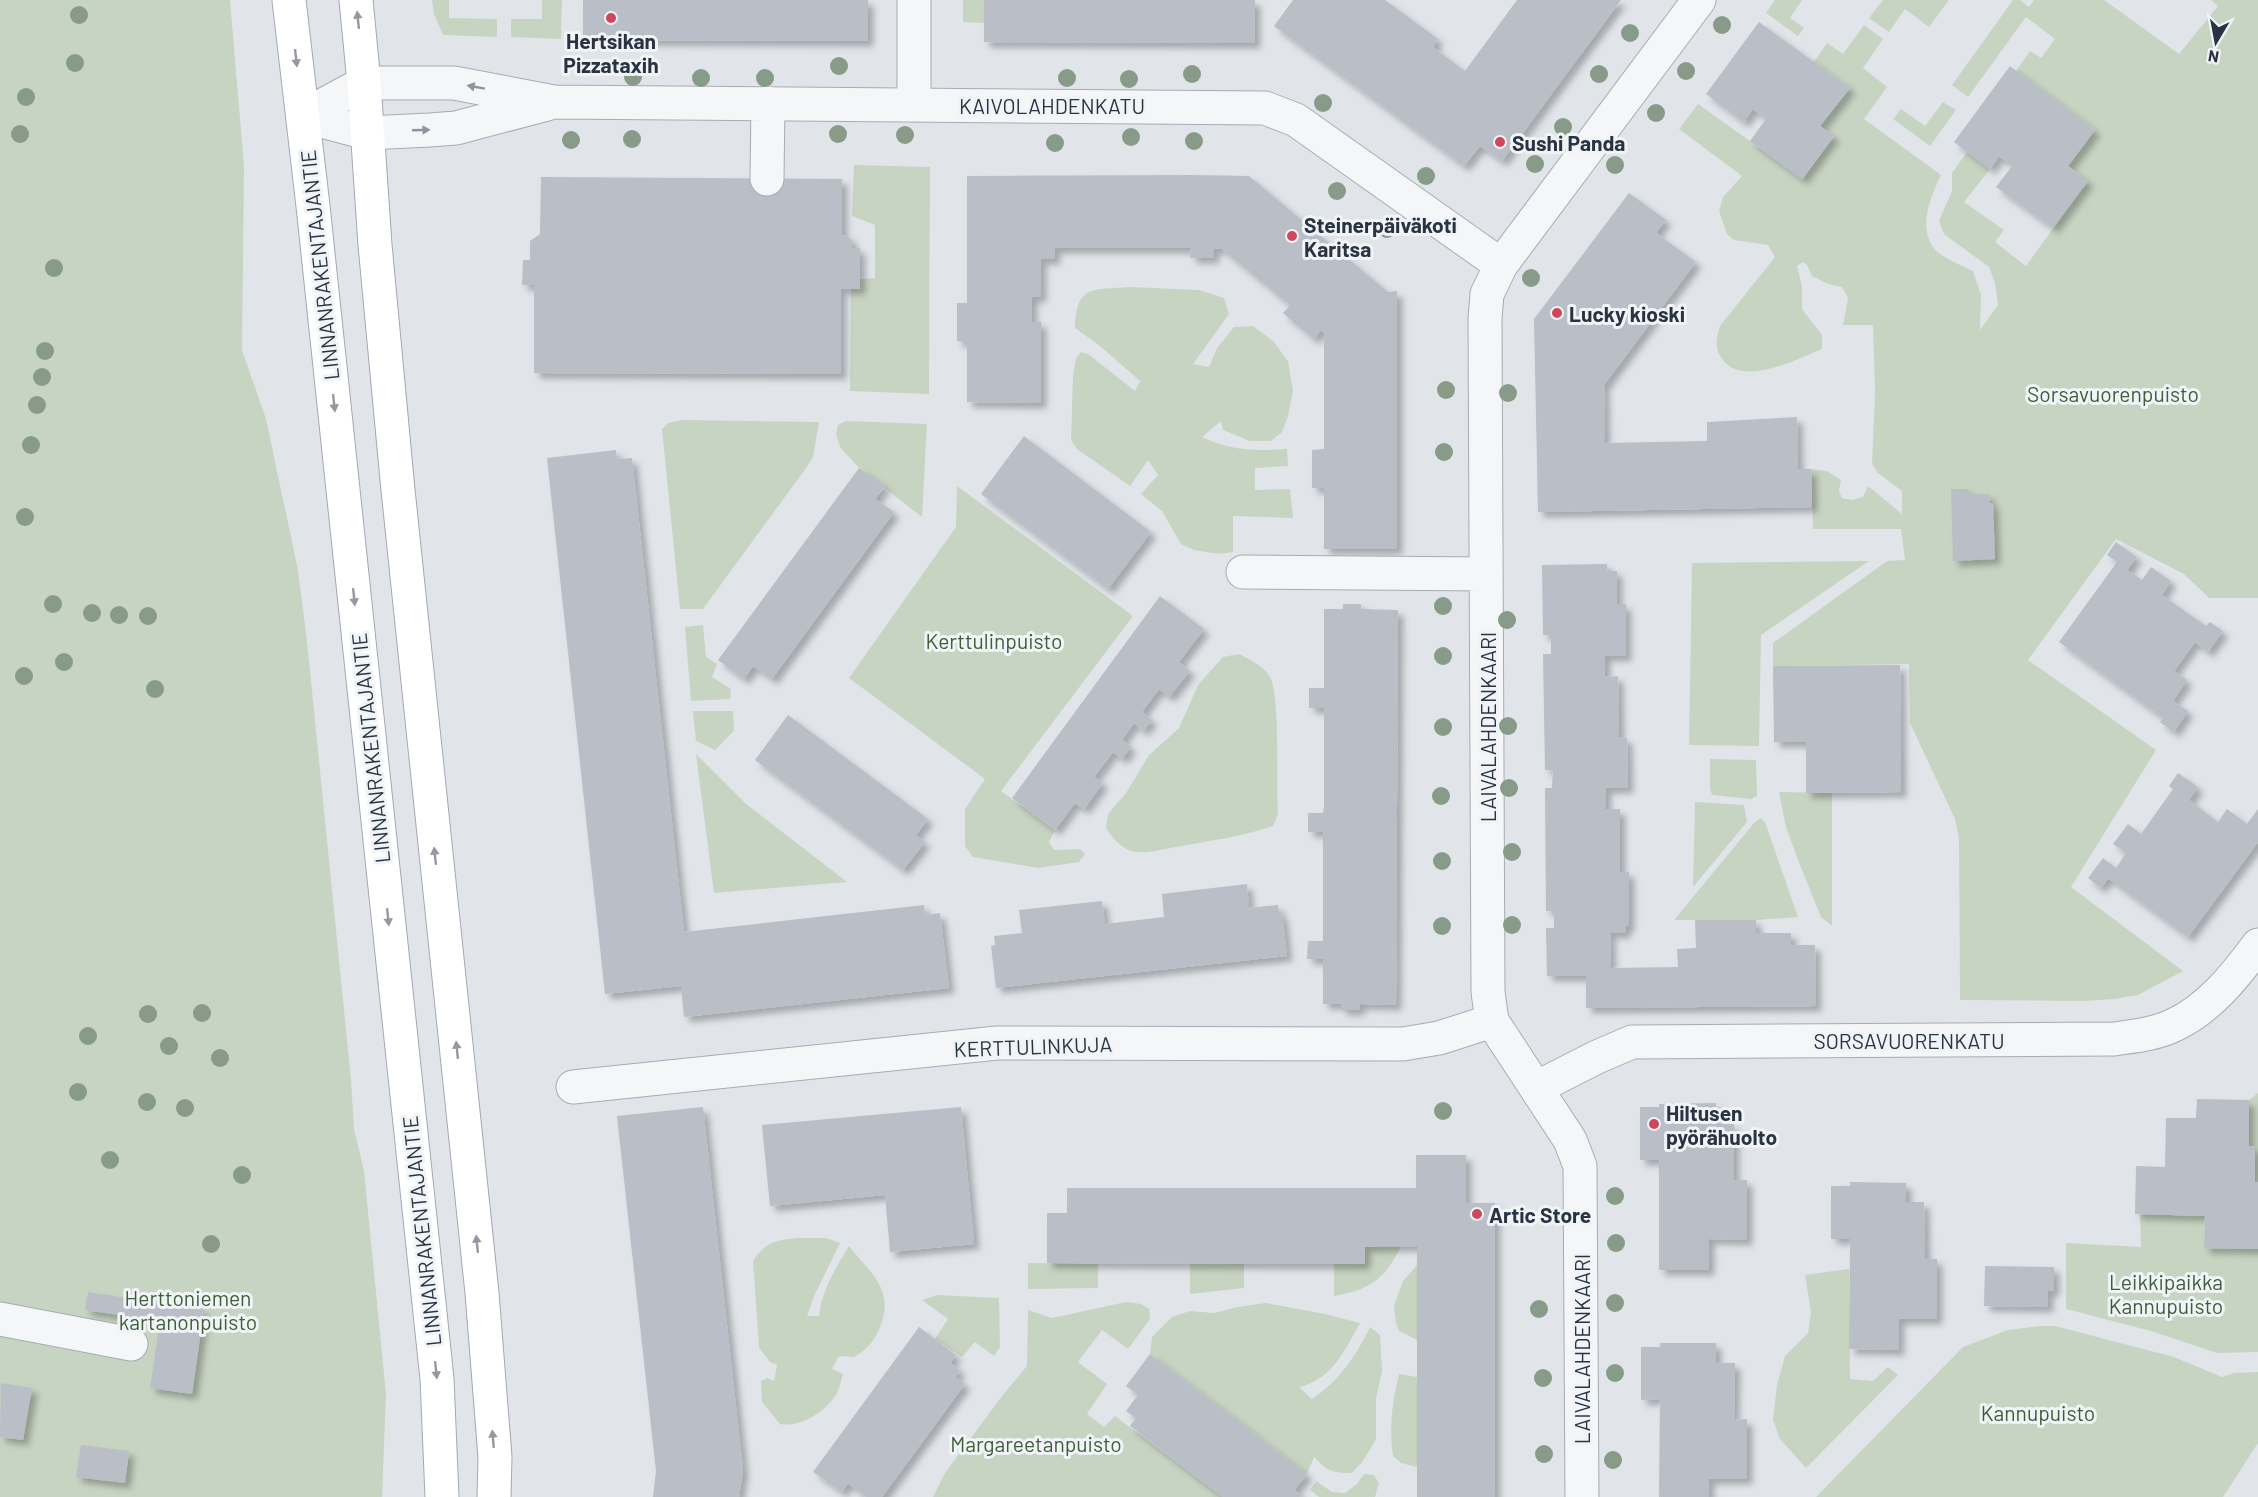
<svg xmlns="http://www.w3.org/2000/svg" width="2258" height="1497" font-family="Barlow,sans-serif">
	<style>
		.green { fill: #c7d4c2 }
		.building { fill: #b9bec7; filter: url(#shadow) }
		.lines { fill: none; stroke-linecap: round; stroke-linejoin: round }
		.minor-casing { stroke: #a6acb4; stroke-width: 35 }
		.major-casing { stroke: #a1a9b6; stroke-width: 35 }
		.minor { stroke: #f4f6f8; stroke-width: 33 }
		.major { stroke: #fff; stroke-width: 33 }
		.tree { fill: #879b88 }
		.oneway { fill: #9499a0 }
		.oneway2 { fill: #8e949d }
		.poi-dot { fill: #d0465c; stroke: #f1f4f7; stroke-width: 2 }
		.labels { text-anchor: middle; dominant-baseline: central; stroke-width: 6; stroke-linejoin: round; paint-order: stroke }
		.poi-label { font-size: 21px; font-weight: bold; fill: #293342; stroke: #f1f4f7; text-anchor: start }
		.street-label { font-size: 21px; fill: #293342; stroke: #f1f4f7 }
		.park-label { font-size: 21px; fill: #3e5e37; stroke: #f1f4f7 }
	</style>
	<defs>
		<filter id="shadow"><feDropShadow dx="5.5" dy="5.5" stdDeviation="3" flood-color="#0004"/></filter>
	</defs>
	<rect width="100%" height="100%" fill="#e1e5ea"/>
	<path class="green" d="M0 0H230L244 166 242 350 266 419 298 570 307 641 351 1080 354 1129 364 1171 386 1394 382 1497H0Z
		M432 0H449V18L497 19V37L443 35 434 14Z
		M542 0H562L561 39 511 37V19H542Z
		M963 0H984V23L963 22Z
		M1775 0H1802L1790 18 1804 28 1798 36 1766 13Z
		M1883 0H1949L1929 27 1905 9 1889 32 1869 18Z
		M2013 0H2020L2029 7 2034 0H2104L2179 54 2218 6 2211 0H2258V598H2209L2184 574 2116 539 2028 660 2156 750 2071 887 2183 971 2138 995 2114 999 2084 1001 1960 1000 1959 839 1955 819 1910 723 1909 664 1773 666V643L1887 561 1905 560 1901 529H1813L1811 469 1827 471 1841 480 1839 491 1842 498 1852 500 1863 497 1868 486 1902 514V491L1878 473 1872 464 1875 392 1873 325H1843L1848 298 1842 287 1828 284 1812 276 1807 265 1803 262 1797 266 1802 287V309L1822 335V349C1798 359 1743 387 1723 360 1714 349 1716 339 1720 326L1775 257 1768 245 1734 240 1727 234 1719 211 1723 197 1742 176 1679 129 1698 104 1803 179 1834 137 1820 126 1850 88 1814 62 1827 43 1843 54 1864 25 1883 39 1863 68 1887 87 1864 119 1941 175C1931 197 1918 224 1933 247 1938 256 1963 266 1973 271L1981 295 1980 330 1998 305 1995 283 1989 267 1944 234 1939 221 1952 191V173L1967 152 1990 169 1964 202 2004 230 1995 242 2026 266 2087 181 2068 166 2095 130 2016 71 2030 51 2041 58 2055 39 2026 17 1968 97 1952 85Z
		M1943 102 1956 110 1930 146 1893 119 1901 109 1925 126Z
		M854 165 930 167 929 394 850 391 851 280 875 278V225L852 216Z
		M1130 287 1199 290 1224 298 1229 314 1193 364 1209 367 1217 348 1234 327 1253 326 1273 341 1288 361 1293 391 1288 416 1282 432 1271 441H1250L1223 430 1221 421 1202 437C1231 451 1255 451 1287 449L1288 466 1255 468V490L1290 489 1293 518 1233 516V552L1219 554 1194 550 1181 544 1162 511 1141 494 1158 475 1148 460 1130 486 1077 449 1071 440 1073 376 1076 358 1081 352 1088 354 1135 391 1140 381 1100 346 1075 328C1076 284 1093 290 1130 287Z
		M682 420 819 422 813 457 806 468 703 609H680L662 429 668 423Z
		M846 421 927 424 922 517 859 468 840 447 836 434 838 425Z
		M957 486 1133 616 1001 791 1055 830 1049 842 1054 850 1080 849 1085 854 1079 862 1038 868 973 857 965 846V809L985 779 849 678 956 527Z
		M1869 561 1761 635 1759 746 1689 745 1692 563Z
		M703 625 706 657 717 664 712 677 731 689 730 699 691 701 685 627Z
		M1239 654C1249 659 1262 665 1269 675 1281 693 1276 786 1278 814L1273 826C1241 837 1209 841 1176 847 1164 849 1151 853 1139 852 1124 852 1113 839 1106 828L1108 814 1126 793 1149 755 1179 728 1198 685 1223 657Z
		M693 711H733L734 731 715 750 696 741Z
		M696 754 745 803 847 882 714 893Z
		M1710 759 1756 760 1757 796 1751 799 1712 795 1710 788Z
		M1779 792 1832 793V926L1821 917 1798 860 1786 827Z
		M1695 802 1744 805 1747 822 1693 887Z
		M1760 818 1765 822 1798 917 1756 920H1674L1754 823Z
		M2258 1093V1182H2253L2255 1147 2249 1146V1100Z
		M2140 1214 2205 1216 2204 1248 2258 1249V1352L2217 1353 2151 1331 2066 1309V1243L2141 1247Z
		M797 1238H826L840 1243 815 1294 807 1316H819C822 1290 835 1269 849 1246 870 1273 894 1288 881 1325 875 1340 868 1349 854 1357L839 1356 832 1369 843 1374C841 1380 840 1387 837 1393 827 1411 801 1428 780 1424L762 1402 761 1381 767 1378 774 1381 777 1365 770 1362 759 1348 753 1261C766 1241 775 1241 797 1238Z
		M1401 1246C1386 1279 1369 1290 1334 1296V1264H1365V1247Z
		M1028 1263 1098 1264V1288L1028 1289Z
		M1190 1264H1244V1288L1190 1294Z
		M1417 1265V1340L1399 1331 1396 1324 1394 1306 1403 1281Z
		M1849 1269 1850 1379 1873 1381 1888 1367 1898 1375 1806 1468 1780 1439 1773 1420 1777 1385 1785 1356 1808 1333 1811 1312 1805 1275Z
		M937 1295 999 1298 1000 1347 994 1356 975 1342 962 1357 935 1339 948 1319 922 1300Z
		M1126 1302 1141 1304 1149 1309 1150 1319 1128 1349 1102 1330 1078 1362 1107 1384 1087 1414 1104 1427 1115 1416 1223 1497H933L945 1473 1002 1396 1027 1366 1028 1310 1052 1318Z
		M1266 1303 1325 1314 1360 1323C1345 1350 1332 1380 1299 1387L1312 1399C1339 1381 1356 1356 1370 1327L1380 1335 1382 1371 1376 1399V1439L1363 1461 1352 1473C1331 1473 1328 1471 1314 1457L1307 1474 1150 1354 1152 1337 1172 1317 1190 1311 1214 1313 1238 1307Z
		M2039 1326H2055L2174 1357 2222 1377 2234 1373 2258 1372V1443L2223 1497H1816L1963 1347 2008 1330Z
		M1399 1374 1417 1377V1467L1401 1463 1393 1456C1389 1427 1392 1403 1399 1374Z
		M1364 1474 1374 1475 1379 1483 1375 1497H1319L1310 1490 1316 1481 1332 1492 1345 1493 1357 1484Z"/>
	<path class="building" d="M583 0H868V41L583 40Z
		M984 0H1255V43L984 42Z
		M1293 0H1385L1438 39 1433 47 1465 71 1517 0H1621L1502 161 1480 146 1464 166 1274 26Z
		M1759 22 1850 88 1820 126 1834 136 1802 179 1750 141 1766 119 1753 109 1744 122 1706 94Z
		M2010 66 2095 130 2068 166 2088 181 2053 228 1996 187 2012 166 1999 156 1990 169 1954 142Z
		M1193 175 1249 176 1388 292 1397 291V549H1324V488H1312V450L1324 449V333L1321 330 1314 339 1283 313 1290 305 1222 249 1214 248V258H1190L1191 248H1055V259H1041V297H1032V322H1041V403L967 402V342L957 341V303H967V176Z
		M541 177 842 179V235H847L852 241V248H860V289H841V374L534 373V285H522L523 260H530V241L540 234Z
		M1629 193 1666 220 1656 233 1696 262 1604 385 1605 443 1707 441V422L1797 417 1798 469H1811L1812 507 1538 512 1534 319Z
		M1024 436 1151 532 1108 589 981 494Z
		M616 450 617 459 632 458 684 932 924 905 925 915 940 913 949 988 684 1017 681 986 605 994 547 458Z
		M859 468 885 486 875 499 894 512 772 679 753 666 744 679 718 660Z
		M1951 489H1968V494H1989L1990 503H1993L1995 559 1953 561Z
		M2116 542 2137 557 2127 570 2142 580 2151 567 2171 581 2162 595 2206 626 2210 622 2223 631 2208 652 2195 642 2174 671 2187 680 2173 701 2188 711 2174 732 2160 722 2163 718 2059 642 2117 562 2107 555Z
		M1607 564V570L1617 571V604H1626V656H1605V677L1618 676 1619 737 1627 738 1628 788H1606V809H1620V872H1629V926H1626L1625 933H1610L1611 968 1678 967 1677 949 1696 948 1695 920H1756V933H1791V945H1815L1816 1006 1586 1008V976H1547L1546 928H1554V911H1546L1545 788H1552L1553 770H1545L1543 654H1551V635H1543L1542 565Z
		M1160 596 1204 629 1179 662 1190 671 1169 697 1159 689 1142 712 1152 720 1143 731 1134 723 1122 740 1131 747 1122 759 1113 752 1094 777 1103 783 1084 809 1075 803 1055 830 1012 798Z
		M1343 604H1361V609L1398 610 1396 1005 1360 1004 1359 1010H1341V1004H1323V959H1307L1308 941H1323V832H1308V813H1323L1324 807V708H1309V688H1324V609H1343Z
		M1900 665 1901 792 1806 793V742H1774L1773 666Z
		M788 715 928 819 916 835 925 842 903 870 755 760Z
		M2178 773 2198 787 2189 800 2218 822 2227 809 2247 824 2258 809V842L2188 937 2108 878 2101 888 2088 878 2103 858 2116 868 2126 853 2113 844 2128 824 2141 834 2173 789 2169 786Z
		M1247 884 1249 908 1278 905 1279 914 1282 913 1287 956 996 988 991 946 995 945 994 936 1022 933 1019 910 1102 901 1105 924 1164 917 1162 894Z
		M2197 1099 2249 1100V1146L2255 1147V1182H2258V1249L2204 1248 2205 1216 2135 1214 2136 1166 2165 1167 2166 1118H2196Z
		M1716 1103 1715 1124H1734V1180H1747V1240L1709 1239V1270H1659V1160H1640V1107H1659V1104Z
		M703 1107 743 1470 739 1497H653L656 1471 617 1116Z
		M961 1107 974 1244 890 1252 885 1195 770 1206 762 1125Z
		M1416 1155H1466V1203H1495V1497H1417V1246L1365 1247V1264L1047 1263V1213H1067V1188H1416Z
		M1850 1182 1906 1183V1202H1924L1925 1259H1937V1319H1899V1350L1849 1349 1850 1239H1831V1186H1850Z
		M1985 1266 2054 1267V1291H2048V1307L1984 1306Z
		M88 1292 204 1310 192 1394 150 1388 160 1321 85 1310Z
		M919 1327 956 1355 950 1363 960 1370 955 1377 965 1384 882 1497H866L848 1483 842 1492 813 1472Z
		M1660 1343H1716V1363H1735L1734 1420 1747 1419V1479H1709V1497H1659L1660 1399 1641 1400V1347H1660Z
		M1150 1354 1307 1474 1294 1490 1301 1495 1300 1497H1223L1130 1426 1136 1418 1126 1411 1138 1395 1126 1386Z
		M1 1383 32 1388 23 1440 0 1437Z
		M81 1445 129 1451 125 1483 76 1477Z"/>
	<g class="lines">
		<g class="minor-casing">
			<path id="minor" d="M914 104V0
				M303 116 364 83H454L554 102 1265 108 1296 120 1501 265
				M303 116 367 133 430 130 456 128 547 104
				M767 179 768 103
				M1243 572 1486 574
				M573 1087 997 1043 1403 1044 1439 1038 1492 1021
				M1536 1088 1597 1057 1632 1042 2114 1039C2134 1036 2156 1034 2174 1025 2209 1009 2236 975 2258 945
				M0 1319 131 1344
				M1582 1497 1580 1166 1570 1140 1492 1021 1488 992 1485 319 1487 294 1501 265 1699 0"/>
		</g>
		<g class="major-casing">
			<path id="major" d="M289 0 313 206 437 1379 442 1497
				M356 0 364 83 375 245 398 490 482 1293 495 1457 494 1497"/>
		</g>
		<use href="#minor" class="minor"/>
		<use href="#major" class="major"/>
	</g>
	<g class="tree">
		<circle cx="79" cy="15" r="9"/>
		<circle cx="1722" cy="25" r="9"/>
		<circle cx="1630" cy="33" r="9"/>
		<circle cx="75" cy="63" r="9"/>
		<circle cx="839" cy="66" r="9"/>
		<circle cx="1686" cy="71" r="9"/>
		<circle cx="1192" cy="74" r="9"/>
		<circle cx="1599" cy="74" r="9"/>
		<circle cx="633" cy="77" r="9"/>
		<circle cx="701" cy="78" r="9"/>
		<circle cx="765" cy="78" r="9"/>
		<circle cx="1067" cy="78" r="9"/>
		<circle cx="1129" cy="79" r="9"/>
		<circle cx="26" cy="97" r="9"/>
		<circle cx="1323" cy="103" r="9"/>
		<circle cx="1656" cy="113" r="9"/>
		<circle cx="1563" cy="127" r="9"/>
		<circle cx="20" cy="134" r="9"/>
		<circle cx="838" cy="134" r="9"/>
		<circle cx="905" cy="135" r="9"/>
		<circle cx="1131" cy="137" r="9"/>
		<circle cx="632" cy="139" r="9"/>
		<circle cx="571" cy="140" r="9"/>
		<circle cx="1194" cy="141" r="9"/>
		<circle cx="1055" cy="143" r="9"/>
		<circle cx="1535" cy="164" r="9"/>
		<circle cx="1615" cy="165" r="9"/>
		<circle cx="1426" cy="176" r="9"/>
		<circle cx="1337" cy="191" r="9"/>
		<circle cx="1387" cy="229" r="9"/>
		<circle cx="54" cy="268" r="9"/>
		<circle cx="1531" cy="278" r="9"/>
		<circle cx="45" cy="351" r="9"/>
		<circle cx="42" cy="377" r="9"/>
		<circle cx="1446" cy="390" r="9"/>
		<circle cx="1508" cy="393" r="9"/>
		<circle cx="37" cy="405" r="9"/>
		<circle cx="31" cy="445" r="9"/>
		<circle cx="1444" cy="452" r="9"/>
		<circle cx="25" cy="517" r="9"/>
		<circle cx="53" cy="604" r="9"/>
		<circle cx="1443" cy="606" r="9"/>
		<circle cx="92" cy="613" r="9"/>
		<circle cx="119" cy="615" r="9"/>
		<circle cx="148" cy="616" r="9"/>
		<circle cx="1507" cy="620" r="9"/>
		<circle cx="1443" cy="656" r="9"/>
		<circle cx="64" cy="662" r="9"/>
		<circle cx="24" cy="676" r="9"/>
		<circle cx="155" cy="689" r="9"/>
		<circle cx="1508" cy="726" r="9"/>
		<circle cx="1443" cy="727" r="9"/>
		<circle cx="1509" cy="788" r="9"/>
		<circle cx="1441" cy="796" r="9"/>
		<circle cx="1512" cy="852" r="9"/>
		<circle cx="1442" cy="861" r="9"/>
		<circle cx="1512" cy="925" r="9"/>
		<circle cx="1442" cy="926" r="9"/>
		<circle cx="202" cy="1013" r="9"/>
		<circle cx="148" cy="1014" r="9"/>
		<circle cx="88" cy="1036" r="9"/>
		<circle cx="169" cy="1046" r="9"/>
		<circle cx="220" cy="1058" r="9"/>
		<circle cx="78" cy="1092" r="9"/>
		<circle cx="147" cy="1102" r="9"/>
		<circle cx="185" cy="1108" r="9"/>
		<circle cx="1443" cy="1111" r="9"/>
		<circle cx="110" cy="1160" r="9"/>
		<circle cx="242" cy="1175" r="9"/>
		<circle cx="1615" cy="1196" r="9"/>
		<circle cx="1616" cy="1243" r="9"/>
		<circle cx="211" cy="1244" r="9"/>
		<circle cx="1615" cy="1303" r="9"/>
		<circle cx="1539" cy="1309" r="9"/>
		<circle cx="1615" cy="1373" r="9"/>
		<circle cx="1543" cy="1378" r="9"/>
		<circle cx="1544" cy="1454" r="9"/>
		<circle cx="1613" cy="1460" r="9"/>
	</g>
	<defs><path id="oneway-solid" d="M-6-.8H1V-3.2L6.5 0L1 3.2V.8H-6Z" transform="scale(1.5)"/></defs>
	<g class="oneway">
		<use href="#oneway-solid" transform="translate(358 20) rotate(-96)"/>
		<use href="#oneway-solid" transform="translate(296 58) rotate(84)"/>
		<use href="#oneway-solid" transform="translate(334 403) rotate(84)"/>
		<use href="#oneway-solid" transform="translate(354 597) rotate(84)"/>
		<use href="#oneway-solid" transform="translate(435 856) rotate(-96)"/>
		<use href="#oneway-solid" transform="translate(388 917) rotate(84)"/>
		<use href="#oneway-solid" transform="translate(457 1050) rotate(-96)"/>
		<use href="#oneway-solid" transform="translate(477 1244) rotate(-96)"/>
		<use href="#oneway-solid" transform="translate(436 1370) rotate(84)"/>
		<use href="#oneway-solid" transform="translate(493 1439) rotate(-95)"/>
	</g>
	<g class="oneway2">
		<use href="#oneway-solid" transform="translate(476 87) rotate(-170)"/>
		<use href="#oneway-solid" transform="translate(421 130) rotate(-2)"/>
	</g>
	<g class="poi-dot">
		<circle cx="611" cy="18" r="6"/>
		<circle cx="1500" cy="142" r="6"/>
		<circle cx="1292" cy="236" r="6"/>
		<circle cx="1557" cy="313" r="6"/>
		<circle cx="1654" cy="1124" r="6"/>
		<circle cx="1477" cy="1214" r="6"/>
	</g>
	<g class="labels">
		<g class="poi-label">
			<text x="611" y="40" text-anchor="middle">Hertsikan<tspan x="611" dy="24">Pizzataxih</tspan></text>
			<text x="1512" y="142">Sushi Panda</text>
			<text x="1304" y="224">Steinerpäiväkoti<tspan x="1304" dy="24">Karitsa</tspan></text>
			<text x="1569" y="313">Lucky kioski</text>
			<text x="1666" y="1112">Hiltusen<tspan x="1666" dy="24">pyörähuolto</tspan></text>
			<text x="1489" y="1214">Artic Store</text>
		</g>
		<g class="street-label">
			<text x="1052" y="105">KAIVOLAHDENKATU</text>
			<text transform="translate(319 265) rotate(-96)">LINNANRAKENTAJANTIE</text>
			<text transform="translate(1487 727) rotate(-90)">LAIVALAHDENKAARI</text>
			<text transform="translate(370 748) rotate(-96)">LINNANRAKENTAJANTIE</text>
			<text x="1909" y="1040">SORSAVUORENKATU</text>
			<text transform="translate(1033 1046) rotate(-2)">KERTTULINKUJA</text>
			<text transform="translate(421 1231) rotate(-96)">LINNANRAKENTAJANTIE</text>
			<text transform="translate(1581 1349) rotate(-90)">LAIVALAHDENKAARI</text>
		</g>
		<g class="park-label">
			<text x="2113" y="393">Sorsavuorenpuisto</text>
			<text x="994" y="640">Kerttulinpuisto</text>
			<text x="2166" y="1281">Leikkipaikka<tspan x="2166" dy="24">Kannupuisto</tspan></text>
			<text x="188" y="1297">Herttoniemen<tspan x="188" dy="24">kartanonpuisto</tspan></text>
			<text x="2038" y="1412">Kannupuisto</text>
			<text x="1036" y="1443">Margareetanpuisto</text>
		</g>
	</g>
	<g transform="translate(2216 42) rotate(190)" stroke="#f1f4f7" stroke-width="4.5" paint-order="stroke">
	<path d="M0-4.5L10 22L0 15L-10 22Z" fill="#293342"/>
	<text y="-9" font-size="16" font-weight="bold" text-anchor="middle" fill="#293342">N</text>
	</g>
</svg>
